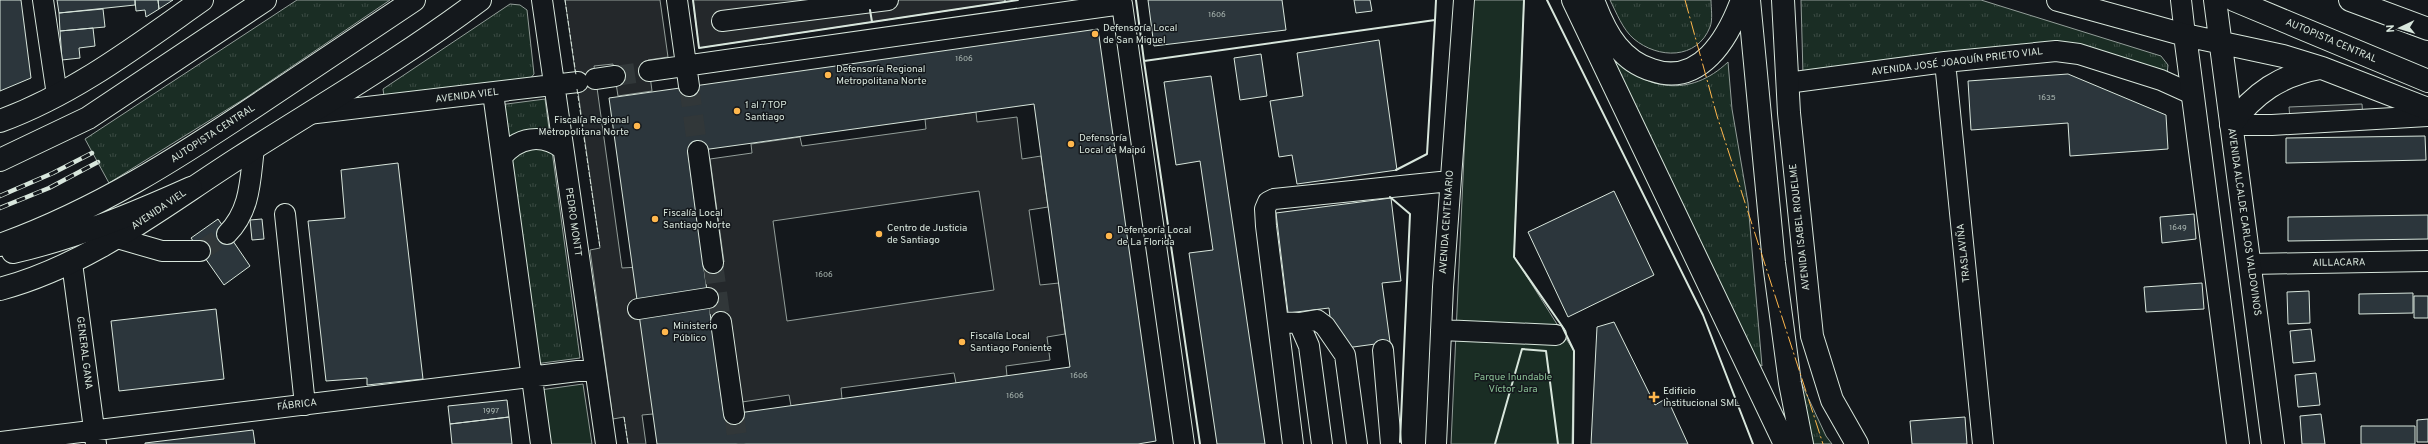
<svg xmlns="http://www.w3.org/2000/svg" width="2428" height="444" font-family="Overpass,sans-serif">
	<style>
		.grass { fill: url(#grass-tufts); stroke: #939e99 }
		.green { fill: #1a2d24; stroke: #939e99 }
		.parking { fill: #24282b; stroke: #939e99; fill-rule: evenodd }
		.building { fill: #2c363c; stroke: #d8e6dc; fill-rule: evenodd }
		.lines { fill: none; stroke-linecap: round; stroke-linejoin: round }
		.minor-tunnel { stroke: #313739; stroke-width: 20; stroke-dasharray: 20 10; stroke-linecap: butt }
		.minor-casing { stroke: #d8e6dc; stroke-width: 22 }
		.major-casing { stroke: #d8e6dc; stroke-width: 24 }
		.highway-casing { stroke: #d8e6dc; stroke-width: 24 }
		.minor { stroke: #14181c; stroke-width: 20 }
		.major { stroke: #14181c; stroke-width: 22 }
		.highway { stroke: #14181c; stroke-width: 22 }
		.rail-casing { stroke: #d8e6dc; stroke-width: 4.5 }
		.rail { stroke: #14181c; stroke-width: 3; stroke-dasharray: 9; stroke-linecap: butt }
		.fence { stroke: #d8e6dc; stroke-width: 1; stroke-dasharray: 5 2; stroke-linecap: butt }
		.wall { stroke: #d8e6dc; stroke-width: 2 }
		.power { stroke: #ffb74d; stroke-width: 1; stroke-dasharray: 14 3 2 3; stroke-linecap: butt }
		.poi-dot { fill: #ffb74d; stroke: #14181c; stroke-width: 1.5 }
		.labels { text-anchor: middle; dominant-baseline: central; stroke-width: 3; stroke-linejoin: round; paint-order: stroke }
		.number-label { font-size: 8px; fill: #adbab4 }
		.poi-label { font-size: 10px; fill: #d8e6dc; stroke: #14181c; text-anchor: start }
		.street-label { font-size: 10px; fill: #d8e6dc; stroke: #14181c }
		.park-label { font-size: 10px; fill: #8ac095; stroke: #14181c }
	</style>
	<defs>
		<pattern id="grass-tufts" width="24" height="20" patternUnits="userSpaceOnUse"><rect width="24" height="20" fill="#1a2d24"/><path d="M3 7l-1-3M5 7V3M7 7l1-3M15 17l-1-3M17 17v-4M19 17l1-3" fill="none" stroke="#3b4b43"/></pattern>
	</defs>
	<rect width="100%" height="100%" fill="#14181c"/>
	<path class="grass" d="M297 0H390L244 99 109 183 85 139Z
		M1610 0H1711C1711 8 1713 20 1710 27 1697 60 1658 59 1634 39 1623 30 1616 12 1610 0Z
		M1801 0H1981L2161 56 2168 65 2167 75 2063 45 1803 75Z
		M510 4 520 5 527 10 534 74 529 80 384 96 383 89Z
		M1610 55C1646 91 1690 98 1728 62L1732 109 1748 203 1762 366 1759 364Z
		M545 99 580 358 535 364 499 105Z
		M1798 376 1826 436 1832 444H1812Z"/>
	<path class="green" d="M1471 0H1524L1514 256 1574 351 1572 444H1451Z
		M583 384 592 444H548L540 390Z"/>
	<path class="parking" d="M565 0H660L668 57 648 60 652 91 618 96 613 64 594 66 622 268 724 262 710 159 752 153 751 144 800 137 802 146 926 129 925 119 976 112 977 122 1017 117 1022 159 1041 156 1048 207 1029 210 1040 285 1059 283 1065 334 1047 337 1050 360 1006 366 1007 376 956 383 954 373 841 388 842 399 791 406 789 395 742 402 731 321 653 414 642 415 646 444H628L624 417 613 419 590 250 600 248ZM979 191 994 290 787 321 773 221Z
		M693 0H1005V2L699 48Z
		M2362 104 2363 117 2290 120 2289 107Z"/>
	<path class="building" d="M0 0H21L31 78 0 91Z
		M57 0H135V5L59 13Z
		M135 0H158L159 9 146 17 145 10 136 11Z
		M158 0H173L159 9Z
		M1148 0H1282L1286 30 1154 46Z
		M1354 0H1370L1372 11 1356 13Z
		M103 9 105 27 60 31 59 13Z
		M93 28 95 46 79 48 80 58 62 60 60 31Z
		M1098 29 1156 441 1138 444H657L609 98ZM1034 104 1070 367 724 415 688 152Z
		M1379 40 1397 170 1297 184 1292 155 1279 157 1270 101 1303 96 1297 53Z
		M1261 54 1267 96 1240 100 1234 58Z
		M2068 74 2166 115 2168 149 2070 156 2068 123 1971 130 1968 81Z
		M1211 76 1265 444H1217L1189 253 1213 250 1200 161 1176 165 1164 82Z
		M2425 136 2426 160 2286 163V138Z
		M398 163 423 379 367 385V378L326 381 308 221 345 218 341 170Z
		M1614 191 1654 275 1568 317 1528 232Z
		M1391 198 1401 281 1382 283 1390 342 1346 348 1344 335 1332 336 1329 308 1288 313 1276 213Z
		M2194 214 2196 239 2162 243 2160 217Z
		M2428 215V239L2288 241V217Z
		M218 219 250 266 224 285 191 238Z
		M262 219 264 239 252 240 250 220Z
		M2202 283 2204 309 2146 312 2144 287Z
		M2309 291 2310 323 2288 324 2287 292Z
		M2413 293V313L2359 314V294Z
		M2414 296H2428V318H2414Z
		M216 309 224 379 119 391 111 321Z
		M1614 322 1655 405 1667 398 1688 444H1591L1597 327Z
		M2311 329 2315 361 2293 363 2290 331Z
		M2316 373 2320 405 2298 407 2295 375Z
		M507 400 509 417 450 424 448 406Z
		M2321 414 2325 444H2302L2300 416Z
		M509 417 512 444H452L450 424Z
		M1965 417 1967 444H1912L1910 421Z
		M2428 419V442H2417V420Z
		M2361 426H2415V444H2361Z
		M253 430 255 444H145V443Z"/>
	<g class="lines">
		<path class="minor-tunnel" d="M615 76 649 71
			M689 86 698 151
			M200 251 227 234
			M713 263 721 322
			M734 414 738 444"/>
		<g class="minor-casing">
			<path id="minor" d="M43 0 57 95
				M542 0 606 444
				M677 0 689 86
				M2181 0 2185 35
				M722 21 888 0
				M1945 62 1983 444
				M649 71 1122 4 1184 444
				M595 79 615 76
				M1787 83 1945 62 2056 51 2079 54 2161 80 2192 94
				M493 93 541 444
				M308 114 578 82
				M2231 125H2272L2428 116
				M698 151 713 263
				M502 157C518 137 542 133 563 149
				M285 214 305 405
				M227 234C251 210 250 180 254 148
				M117 238 162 251H200
				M72 263 96 444
				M2250 264 2428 261
				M638 309 708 298
				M721 322 734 414
				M1279 322 1299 323 1317 320 1325 326 1345 355 1357 444
				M1299 323 1309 346 1322 444
				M1441 330 1556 335
				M1383 350 1391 444
				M0 442 594 369
				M1293 444 1266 226 1265 209 1268 202 1274 199 1450 181
				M1436 444 1443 287 1464 0"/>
		</g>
		<g class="major-casing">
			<path id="major" d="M2058 0 2185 35 2283 56 2322 68 2428 109
				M2215 0 2273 444
				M2185 35 2238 444
				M0 121C74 94 138 45 202 0
				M2231 125C2254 93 2281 75 2320 68
				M0 289C90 265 163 206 240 157 320 106 403 58 480 0"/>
		</g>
		<g class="highway-casing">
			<path id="highway" d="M1573 0 1785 444
				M1593 0C1599 16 1606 33 1617 46 1626 57 1638 66 1652 70 1700 87 1728 38 1742 0
				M1749 0 1774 263 1790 383 1802 444
				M1783 0 1789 113 1812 336 1832 400 1857 444
				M2234 0 2428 81
				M2350 0 2428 29
				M0 160 88 118 265 0
				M0 245C97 210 178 158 263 101 313 68 363 34 414 0
				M13 252C75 238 133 214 191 188"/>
		</g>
		<use href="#minor" class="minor"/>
		<use href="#major" class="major"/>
		<use href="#highway" class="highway"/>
		<g class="rail-casing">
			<path id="rail" d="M0 196 53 173 92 153
				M0 208 49 188 98 162"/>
		</g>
		<use href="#rail" class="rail"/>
		<path class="fence" d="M565 0 576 75
			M1005 0V2
			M577 89 600 248
			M624 417 628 444"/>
		<path class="wall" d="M693 0 699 48 872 22
			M1136 0 1144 61
			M1524 0 1514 257 1562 326 1574 351 1573 444
			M1547 0 1703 315 1753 444
			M870 10 872 22 1018 0
			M1435 20 1436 0
			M1390 197 1410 214 1400 442
			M1200 444 1144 61 1435 20 1427 154 1396 170
			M1495 444 1522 349 1546 351 1558 444"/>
		<path class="power" d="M1685 0 1717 116 1823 444"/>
	</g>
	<g class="poi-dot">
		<circle cx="1095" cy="34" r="4"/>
		<circle cx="828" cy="75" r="4"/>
		<circle cx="737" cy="111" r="4"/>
		<circle cx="637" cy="126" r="4"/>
		<circle cx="1071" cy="144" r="4"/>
		<circle cx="655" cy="219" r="4"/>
		<circle cx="879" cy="234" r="4"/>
		<circle cx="1109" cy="236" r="4"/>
		<circle cx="665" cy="332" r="4"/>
		<circle cx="962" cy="342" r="4"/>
		<path d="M1652 391h4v4h4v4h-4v4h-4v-4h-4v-4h4z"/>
	</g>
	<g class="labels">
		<g class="number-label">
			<text x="1217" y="15">1606</text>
			<text x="964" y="59">1606</text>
			<text x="2047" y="98">1635</text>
			<text x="2178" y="228">1649</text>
			<text x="824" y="275">1606</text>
			<text x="1079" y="376">1606</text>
			<text x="1015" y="396">1606</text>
			<text x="491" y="411">1997</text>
		</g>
		<g class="poi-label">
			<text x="1103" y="28">Defensoría Local<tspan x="1103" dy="12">de San Miguel</tspan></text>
			<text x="836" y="69">Defensoría Regional<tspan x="836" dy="12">Metropolitana Norte</tspan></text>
			<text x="745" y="105">1 al 7 TOP<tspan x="745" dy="12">Santiago</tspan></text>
			<text x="629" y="120" text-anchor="end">Fiscalía Regional<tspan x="629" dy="12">Metropolitana Norte</tspan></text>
			<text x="1079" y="138">Defensoría<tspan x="1079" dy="12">Local de Maipú</tspan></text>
			<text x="663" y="213">Fiscalía Local<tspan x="663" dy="12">Santiago Norte</tspan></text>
			<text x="887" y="228">Centro de Justicia<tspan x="887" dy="12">de Santiago</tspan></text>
			<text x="1117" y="230">Defensoría Local<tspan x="1117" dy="12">de La Florida</tspan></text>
			<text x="673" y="326">Ministerio<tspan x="673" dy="12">Público</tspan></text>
			<text x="970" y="336">Fiscalía Local<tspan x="970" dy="12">Santiago Poniente</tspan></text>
			<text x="1663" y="391">Edificio<tspan x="1663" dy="12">Institucional SML</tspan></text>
		</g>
		<g class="street-label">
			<text transform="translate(2331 41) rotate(23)">AUTOPISTA CENTRAL</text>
			<text transform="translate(1957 62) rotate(-7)">AVENIDA JOSÉ JOAQUÍN PRIETO VIAL</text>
			<text transform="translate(467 96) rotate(-7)">AVENIDA VIEL</text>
			<text transform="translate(213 134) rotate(-33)">AUTOPISTA CENTRAL</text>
			<text transform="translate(159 210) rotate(-34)">AVENIDA VIEL</text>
			<text transform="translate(573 222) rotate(82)">PEDRO MONTT</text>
			<text transform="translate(1447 222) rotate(-86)">AVENIDA CENTENARIO</text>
			<text transform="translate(2244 222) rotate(82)">AVENIDA ALCALDE CARLOS VALDOVINOS</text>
			<text transform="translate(1800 227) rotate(-96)">AVENIDA ISABEL RIQUELME</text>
			<text transform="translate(1964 253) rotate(-96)">TRASLAVIÑA</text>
			<text transform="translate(2339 263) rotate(-1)">AILLACARA</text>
			<text transform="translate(84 353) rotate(83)">GENERAL GANA</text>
			<text transform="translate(297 405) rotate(-7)">FÁBRICA</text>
		</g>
		<g class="park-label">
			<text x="1513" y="377">Parque Inundable<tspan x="1513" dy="12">Víctor Jara</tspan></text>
		</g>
	</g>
	<g transform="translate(2400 28) rotate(266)" stroke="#14181c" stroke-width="3" paint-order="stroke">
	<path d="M0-3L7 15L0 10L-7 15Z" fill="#d8e6dc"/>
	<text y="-6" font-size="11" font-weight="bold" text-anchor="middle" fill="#d8e6dc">N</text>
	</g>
</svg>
